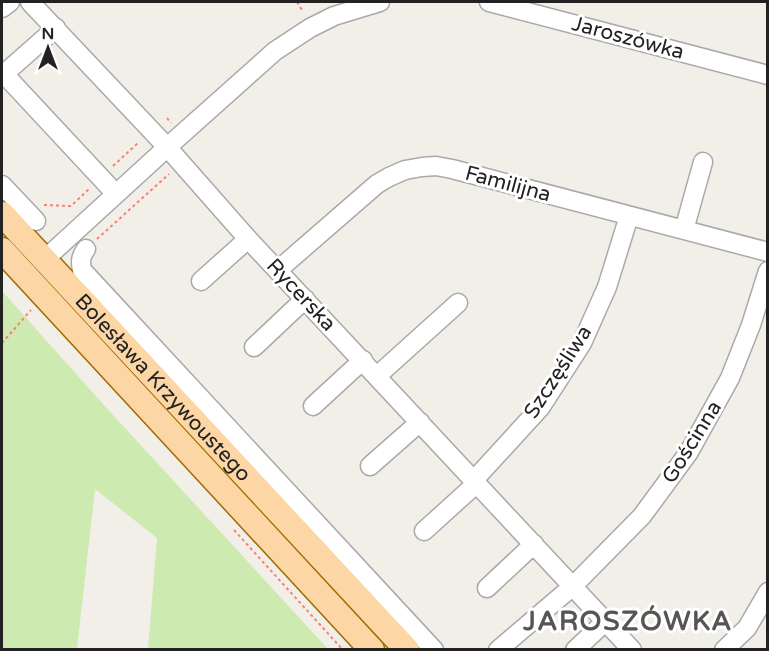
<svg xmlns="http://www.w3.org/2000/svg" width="769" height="651" font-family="'Varela Round',sans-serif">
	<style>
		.grass { fill: #cdebb0 }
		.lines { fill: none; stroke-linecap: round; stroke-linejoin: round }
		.minor-casing { stroke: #a9a9a9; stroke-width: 21 }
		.major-casing { stroke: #a06b00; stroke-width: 27 }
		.path { stroke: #fa8072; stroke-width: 2; stroke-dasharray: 3 3; stroke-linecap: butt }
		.minor { stroke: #fff; stroke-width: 18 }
		.major { stroke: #fcd6a4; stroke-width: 24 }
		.labels { text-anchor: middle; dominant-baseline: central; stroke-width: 6; stroke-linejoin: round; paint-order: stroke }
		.street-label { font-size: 21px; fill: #222; stroke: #fff }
		.district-label { font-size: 27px; font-weight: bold; letter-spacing: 1.5px; fill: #555; stroke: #fff }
	</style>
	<rect width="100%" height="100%" fill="#f2efe9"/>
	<path class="grass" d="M2 291 103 404 328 649H148L157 538 95 489 77 649H2Z"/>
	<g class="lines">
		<g class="minor-casing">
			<path id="minor" d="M30 2 167 147 248 239 632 650
				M489 2 768 75
				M2 8 10 2
				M56 28 4 74 116 194
				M2 185 36 221
				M684 230 703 162
				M86 249C81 256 80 261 82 270L434 650
				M44 260 173 142 275 51 310 28 334 16 380 2
				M278 270 377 184 389 177 405 170 422 167 436 166 452 169 768 252
				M201 281 248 239
				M254 347 305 299
				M377 376 458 303
				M313 406 363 360
				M370 466 420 422
				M474 480 540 408 582 343 607 287 629 216
				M424 531 477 483
				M487 588 534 544
				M498 650 573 586 642 516 689 452 730 378 751 325 768 271
				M575 650 606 621
				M724 650 747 628 768 592"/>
		</g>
		<g class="major-casing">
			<g id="major">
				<path id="s1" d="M2 214 407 650"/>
				<path d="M2 250 372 650"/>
			</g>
		</g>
		<path class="path" d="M297 2 302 10
			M167 118 171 123
			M113 166 139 142
			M44 205 71 206 89 189
			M97 239 169 174
			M2 343 31 310
			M234 530 343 650"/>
		<use href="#minor" class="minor"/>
		<use href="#major" class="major"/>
	</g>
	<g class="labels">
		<g class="street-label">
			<text transform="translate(628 38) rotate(15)">Jaroszówka</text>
			<text transform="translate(508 184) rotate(15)">Familijna</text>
			<text transform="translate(301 295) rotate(47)">Rycerska</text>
			<text transform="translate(558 372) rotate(-57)">Szczęśliwa</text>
			<text stroke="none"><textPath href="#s1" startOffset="237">Bolesława Krzywoustego</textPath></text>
			<text transform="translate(692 442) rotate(-58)">Gościnna</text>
		</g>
		<g class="district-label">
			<text x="628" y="621">JAROSZÓWKA</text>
		</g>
	</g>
	<rect width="769" height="651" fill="none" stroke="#222222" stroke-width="6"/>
	<g transform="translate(48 48)" stroke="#ffffff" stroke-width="4.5" paint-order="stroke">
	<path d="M0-4.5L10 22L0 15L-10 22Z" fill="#222222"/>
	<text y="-9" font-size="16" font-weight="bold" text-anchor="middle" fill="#222222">N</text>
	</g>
</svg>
